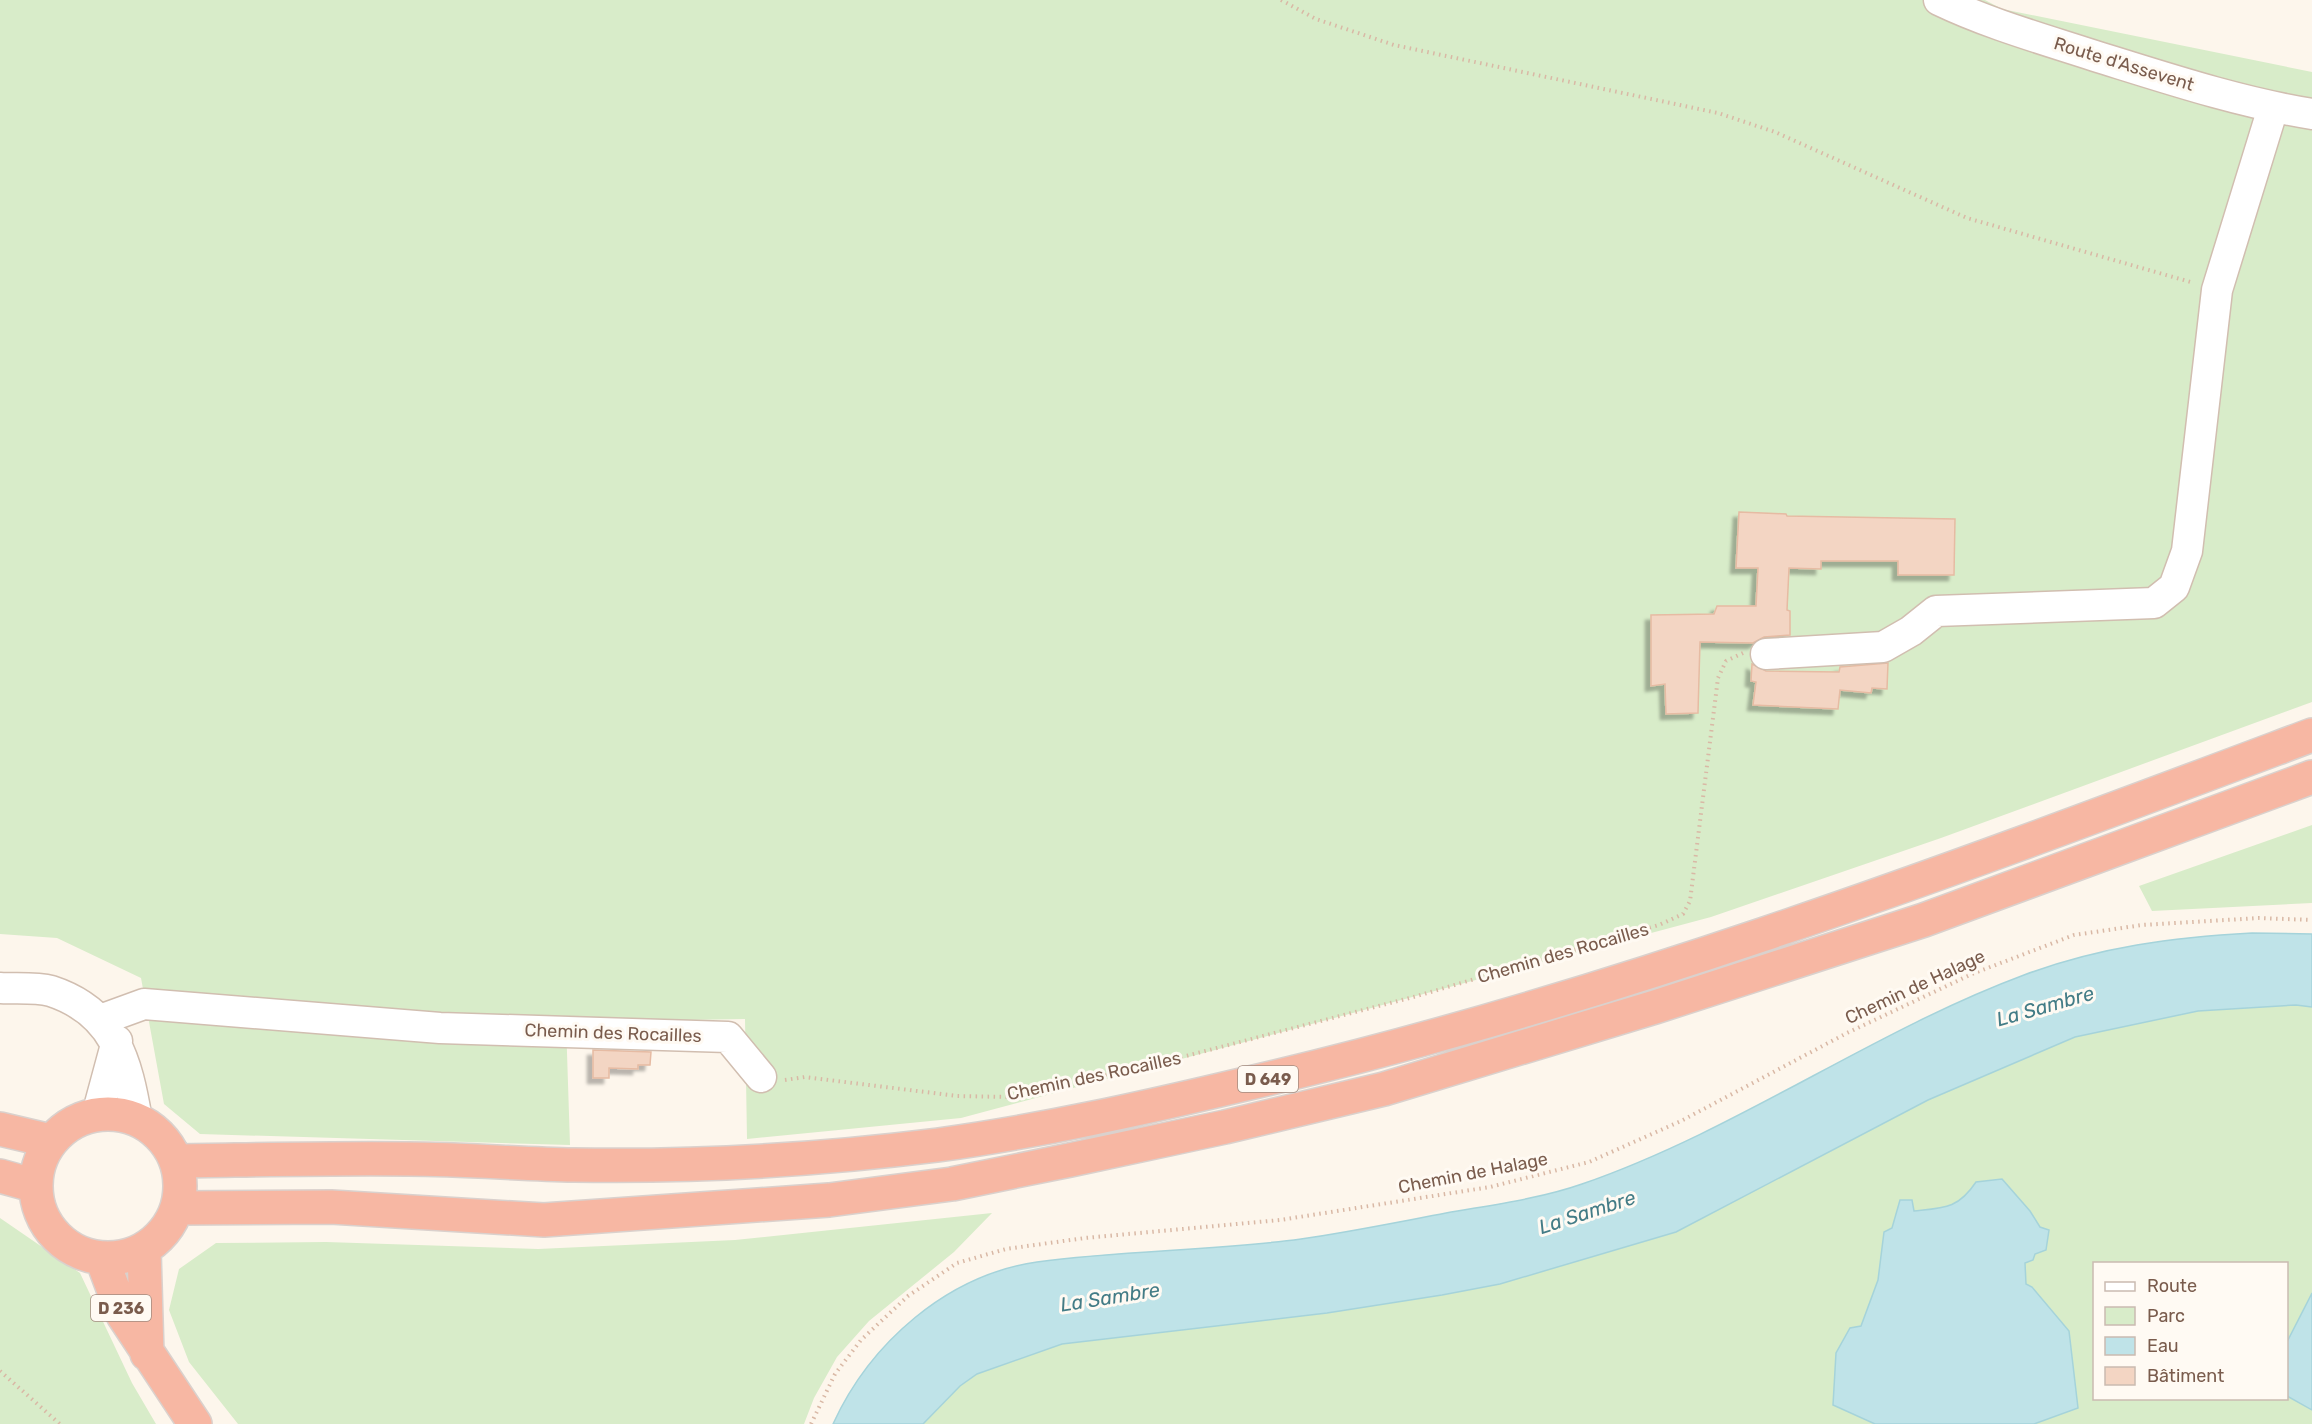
<svg xmlns="http://www.w3.org/2000/svg" width="2312" height="1424" font-family="Rubik,sans-serif">
	<style>
		.green { fill: #d8ecc9; fill-rule: evenodd }
		.water { fill: #bfe3e8; stroke: #a5d3da; stroke-width: 1.5 }
		.building { fill: #f3d5c3; stroke: #e6bba3; stroke-width: 1.5; filter: url(#shadow) }
		.lines { fill: none; stroke-linecap: round; stroke-linejoin: round }
		.minor-casing { stroke: #d1beb0; stroke-width: 33 }
		.highway-casing { stroke: #dad1cd; stroke-width: 36 }
		.path { stroke: #d9b8a5; stroke-width: 4; stroke-dasharray: 1.5 4.5; stroke-linecap: butt }
		.minor { stroke: #fff; stroke-width: 30 }
		.highway { stroke: #f7b7a3; stroke-width: 33 }
		.labels { text-anchor: middle; dominant-baseline: central; stroke-width: 6; stroke-linejoin: round; paint-order: stroke }
		.shield { fill: #fffaf3; stroke: #a28b7f; stroke-width: 1.5 }
		.shield-label { font-size: 16px; font-weight: bold; fill: #7a5c4d }
		.street-label { font-size: 18px; fill: #7a5c4d; stroke: #fffaf3 }
		.water-label { font-size: 20px; font-style: italic; fill: #437c86; stroke: #fffaf3 }
	</style>
	<defs>
		<filter id="shadow"><feDropShadow dx="-5.5" dy="5.5" stdDeviation="1.5" flood-color="#0004"/></filter>
	</defs>
	<rect width="100%" height="100%" fill="#fdf6ec"/>
	<path class="green" d="M0 0H1985L2002 9 2312 72V702L1941 838 1711 917 961 1118 747 1139 745 1019 566 1022 570 1145 200 1134 164 1104 141 978 57 938 0 934Z
		M2312 825V903L2152 911 2139 886Z
		M2296 1005 2312 1007V1424H923L960 1386 977 1374 1062 1344 1327 1313 1442 1295 1500 1284 1676 1232 1928 1100 2075 1037 2198 1011ZM2094 1264H2286V1398H2094Z
		M992 1213 954 1252 869 1321 837 1357 814 1398 804 1424H238L189 1362 169 1310 179 1269 216 1243 326 1242 538 1249 735 1240Z
		M0 1218 80 1273 132 1383 156 1424H0Z"/>
	<path class="water" d="M2252 933 2312 934V1007L2296 1005 2198 1011 2075 1037 1928 1100 1676 1232 1500 1284 1442 1295 1327 1313 1062 1344 977 1374 960 1386 923 1424H833C870 1343 947 1275 1037 1262 1125 1250 1213 1251 1301 1239 1349 1232 1398 1222 1446 1213 1491 1205 1539 1199 1582 1184 1738 1130 1871 1032 2024 975 2099 947 2174 937 2252 933Z
		M2002 1179 2030 1211 2040 1227 2049 1230 2046 1250 2035 1254 2033 1260 2025 1263 2026 1284 2032 1287 2069 1331 2078 1408 2034 1424H1875L1833 1405 1836 1353 1850 1328 1861 1326 1878 1280 1884 1232 1892 1228 1900 1200H1912L1914 1211C1944 1208 1958 1209 1976 1182Z
		M2312 1293V1410L2287 1396V1342Z"/>
	<path class="building" d="M1739 512 1786 514 1787 516 1955 519 1954 575H1898V561H1821V569L1789 568 1787 610 1790 611V635L1764 637 1753 643 1700 642 1698 713 1666 714 1665 684 1651 686V615L1714 614 1717 606H1756L1758 568H1736Z
		M1888 663 1887 689 1872 688 1871 693 1840 690 1838 709 1753 705 1756 682 1751 681 1752 664 1766 671 1839 672 1840 667Z
		M593 1050 651 1052 650 1065H638V1069L609 1068V1078H593Z"/>
	<g class="lines">
		<g class="minor-casing">
			<path id="minor" d="M1939 0C1989 24 2043 39 2095 56 2166 78 2238 102 2312 114
				M1766 654 1883 647 1911 631 1936 611 2154 603 2174 587 2187 551 2217 290 2273 108
				M0 988C16 989 36 987 51 991 115 1012 127 1061 137 1120
				M100 1020 144 1004 440 1028 728 1037 761 1077
				M97 1115 117 1041"/>
		</g>
		<g class="highway-casing">
			<path id="highway" d="M36 1186a72 72 0 1 1 144 0a72 72 0 1 1-144 0Z
				M0 1129 51 1141
				M176 1161C254 1160 331 1158 408 1159 464 1159 519 1164 574 1165 696 1167 817 1160 938 1145 1041 1131 1140 1109 1241 1085 1608 1001 1960 867 2312 735
				M0 1176 36 1186
				M178 1208 331 1207 544 1220 829 1200 952 1184 1070 1160 1225 1127 1384 1089 1655 1007 1924 920 2312 777
				M144 1250 147 1354
				M102 1259 123 1315 195 1424"/>
		</g>
		<path class="path" d="M1281 0 1316 19 1394 45 1718 113 1775 132 1967 218 2194 283
			M785 1080 805 1077 957 1096 1008 1097 1163 1062 1417 996 1659 925 1683 914 1690 901 1718 678 1726 661 1743 653
			M0 1371 60 1424
			M811 1424 835 1374 861 1340 908 1296 957 1263 1006 1249 1085 1238 1280 1220 1490 1187 1589 1162 1681 1121 1847 1033 1972 974 2074 935 2142 925 2259 918 2312 920"/>
		<use href="#minor" class="minor"/>
		<use href="#highway" class="highway"/>
	</g>
	<g class="labels">
		<g class="shield">
			<rect x="1238" y="1066" width="60" height="26" rx="4.5"/>
			<rect x="91" y="1295" width="60" height="26" rx="4.5"/>
		</g>
		<g class="shield-label">
			<text x="1268" y="1079">D 649</text>
			<text x="121" y="1308">D 236</text>
		</g>
		<g class="street-label">
			<text transform="translate(2124 64) rotate(17)">Route d'Assevent</text>
			<text transform="translate(1563 953) rotate(-16)">Chemin des Rocailles</text>
			<text transform="translate(1915 987) rotate(-25)">Chemin de Halage</text>
			<text transform="translate(613 1033) rotate(2)">Chemin des Rocailles</text>
			<text transform="translate(1094 1076) rotate(-12)">Chemin des Rocailles</text>
			<text transform="translate(1473 1173) rotate(-11)">Chemin de Halage</text>
		</g>
		<g class="water-label">
			<text transform="translate(2045 1006) rotate(-16)">La Sambre</text>
			<text transform="translate(1587 1212) rotate(-18)">La Sambre</text>
			<text transform="translate(1110 1297) rotate(-9)">La Sambre</text>
		</g>
	</g>
	<rect x="2093" y="1262" width="195" height="138" fill="#fffaf3" stroke="#cabbb1" stroke-width="1.5"/>
	<rect x="2105" y="1282" width="30" height="9" fill="#ffffff" stroke="#cabbb1" stroke-width="1.5"/>
	<text x="2147" y="1292" font-size="18" fill="#7a5c4d">Route</text>
	<rect x="2105" y="1307" width="30" height="18" fill="#d8ecc9" stroke="#cabbb1" stroke-width="1.5"/>
	<text x="2147" y="1322" font-size="18" fill="#7a5c4d">Parc</text>
	<rect x="2105" y="1337" width="30" height="18" fill="#bfe3e8" stroke="#cabbb1" stroke-width="1.5"/>
	<text x="2147" y="1352" font-size="18" fill="#7a5c4d">Eau</text>
	<rect x="2105" y="1367" width="30" height="18" fill="#f3d5c3" stroke="#cabbb1" stroke-width="1.5"/>
	<text x="2147" y="1382" font-size="18" fill="#7a5c4d">Bâtiment</text>
</svg>
